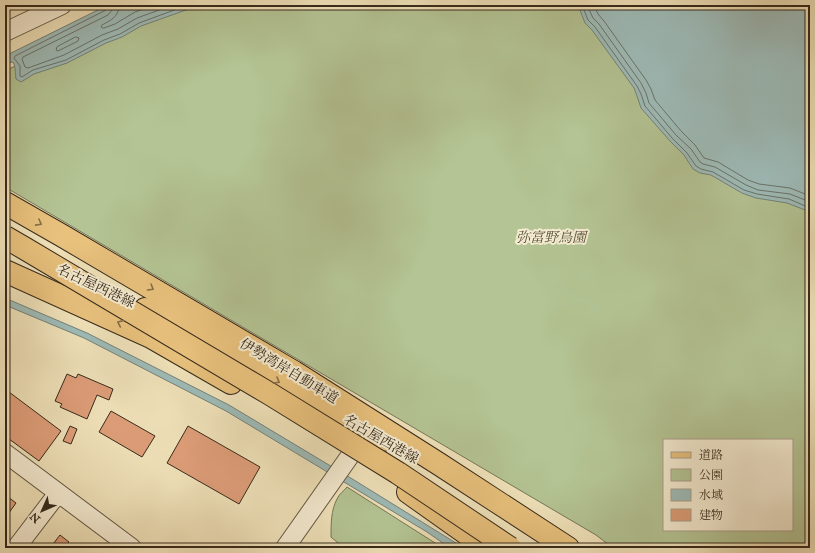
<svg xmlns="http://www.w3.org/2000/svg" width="815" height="553" font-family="'IM FELL Great Primer','Noto Serif JP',serif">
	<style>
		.green { fill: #b4c494; stroke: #757758; fill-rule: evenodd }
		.water { fill: #9ebcb9; stroke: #74827a }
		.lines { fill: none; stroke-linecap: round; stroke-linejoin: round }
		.shore { stroke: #6a736a; stroke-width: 1 }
		.building { fill: #de9e79; stroke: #362a1b }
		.minor-casing { stroke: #645843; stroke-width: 20 }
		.major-casing { stroke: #362a1b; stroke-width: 24 }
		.highway-casing { stroke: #362a1b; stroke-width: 24 }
		.minor { stroke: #f5ecd2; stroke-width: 18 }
		.major { stroke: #e8c17d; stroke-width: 22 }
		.highway { stroke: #e8c17d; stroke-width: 22 }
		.highway-bridge-casing { stroke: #362a1b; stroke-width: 24; stroke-linecap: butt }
		.highway-bridge { stroke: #e8c17d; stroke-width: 22 }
		.oneway { stroke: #866e47 }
		.labels { text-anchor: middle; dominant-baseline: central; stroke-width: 4; stroke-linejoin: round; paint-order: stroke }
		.park-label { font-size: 14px; font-style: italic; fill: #565039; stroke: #f5ecd2 }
		.street-label { font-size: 14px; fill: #362a1b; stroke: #f5ecd2 }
	</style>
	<rect width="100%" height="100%" fill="#f0e2ba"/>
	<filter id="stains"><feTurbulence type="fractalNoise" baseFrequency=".005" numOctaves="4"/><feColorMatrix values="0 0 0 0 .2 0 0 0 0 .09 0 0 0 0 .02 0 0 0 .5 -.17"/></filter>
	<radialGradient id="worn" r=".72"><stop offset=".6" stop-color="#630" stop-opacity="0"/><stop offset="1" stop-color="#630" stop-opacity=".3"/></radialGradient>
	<path class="green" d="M139 5H810V548H613L596 535 5 187V71ZM664 440H792V530H664Z
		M347 487 443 548H344L331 537C331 524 331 510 337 499 339 494 344 491 347 487Z"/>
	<path class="water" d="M108 5H200L141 26 122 37 106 43 67 63 34 74 21 82 16 79C15 73 16 68 13 62L5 63V56Z
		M578 5H810V213L805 210 787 203 756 198 742 193 711 175 700 173 693 169 684 155 670 141 641 108 637 96 634 88 592 30 585 23Z
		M5 298 87 333 229 405 354 480 464 548H450L427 532 226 411 84 338 5 305Z"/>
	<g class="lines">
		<path class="shore" d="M108 5V8L106 10 15 56 14 58 20 66V76L22 77 33 70 66 60 104 40 120 34 139 23 188 5
			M113 5 112 10 108 15 23 57 22 59 25 67 28 68 64 55 102 35 118 29 137 18 173 5
			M119 5C119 17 111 20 102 25L101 26 102 28H104L115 24 135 12 155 5
			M582 5 588 20 595 27 637 86 641 94 645 106 672 138 687 153 696 166 701 169 713 172 744 190 757 194 789 199 810 208
			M587 5 593 18 599 24 641 83 646 93 649 103 676 135 691 149 700 162 703 164 715 167 746 185 758 190 790 194 810 202
			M594 5 598 14 604 21 646 80 651 89 655 100 681 131 695 145 704 158 718 162 748 180 759 184 790 188 810 196
			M76 37 79 38 78 41 58 51 56 50 57 47Z"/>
	</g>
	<path class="building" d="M67 374 76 378 78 374 113 389 109 400 97 395 87 419 60 407 62 404 55 401Z
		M5 389 61 431 39 461 5 436Z
		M111 411 155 436 142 457 99 432Z
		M70 426 77 429 71 444 63 441Z
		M188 426 260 467 239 504 167 463Z
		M8 497 16 503 6 517 5 516V500Z
		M60 535 69 542 64 548H50Z"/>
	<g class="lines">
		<g class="minor-casing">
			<path id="minor" d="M5 32 62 5
				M5 453 132 548
				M16 548 58 493
				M285 548 352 453"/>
		</g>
		<g class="major-casing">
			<path id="major" d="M5 271 151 337 231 383
				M145 309 160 316 383 440
				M408 492 487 548"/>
		</g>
		<g class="highway-casing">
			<path id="highway" d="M5 203 61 235 294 372 439 464 568 548"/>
		</g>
		<use href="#minor" class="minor"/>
		<use href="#major" class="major"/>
		<use href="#highway" class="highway"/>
		<g class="highway-bridge-casing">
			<path id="highway-bridge" d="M5 237 24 248 270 394 398 473 510 548"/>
		</g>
		<use href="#highway-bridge" class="highway-bridge"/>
	</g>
	<defs><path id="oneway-chevron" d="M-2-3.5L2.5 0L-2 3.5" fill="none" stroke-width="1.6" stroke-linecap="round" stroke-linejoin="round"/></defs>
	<g class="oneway">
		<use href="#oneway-chevron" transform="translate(39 223) rotate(29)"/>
		<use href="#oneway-chevron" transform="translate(151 288) rotate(30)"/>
		<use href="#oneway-chevron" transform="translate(120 323) rotate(-156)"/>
		<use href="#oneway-chevron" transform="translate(277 381) rotate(29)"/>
	</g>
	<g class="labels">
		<g class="park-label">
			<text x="551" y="237">弥富野鳥園</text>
		</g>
		<g class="street-label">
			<text transform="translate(96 286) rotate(25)">名古屋西港線</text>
			<text transform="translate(289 371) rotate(31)">伊勢湾岸自動車道</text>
			<text transform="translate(381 439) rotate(30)">名古屋西港線</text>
		</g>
	</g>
	<rect width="815" height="553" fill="none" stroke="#f0e2ba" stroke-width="20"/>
	<rect x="6" y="6" width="803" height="541" fill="none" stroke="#362a1b" stroke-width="2"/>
	<rect x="10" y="10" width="795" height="533" fill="none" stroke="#362a1b"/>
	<rect x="663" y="439" width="130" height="92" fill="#f5ecd2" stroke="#a99e89"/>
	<rect x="671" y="452" width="20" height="6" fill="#e8c17d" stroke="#a99e89"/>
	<text x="699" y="459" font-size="12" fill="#362a1b">道路</text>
	<rect x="671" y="469" width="20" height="12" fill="#b4c494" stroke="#a99e89"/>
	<text x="699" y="479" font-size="12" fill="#362a1b">公園</text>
	<rect x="671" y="489" width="20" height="12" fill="#9ebcb9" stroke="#a99e89"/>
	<text x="699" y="499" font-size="12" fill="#362a1b">水域</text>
	<rect x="671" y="509" width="20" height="12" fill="#de9e79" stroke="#a99e89"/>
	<text x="699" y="519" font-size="12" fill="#362a1b">建物</text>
	<g transform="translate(42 511) rotate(225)" stroke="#f5ecd2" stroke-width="3" paint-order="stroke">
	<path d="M0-3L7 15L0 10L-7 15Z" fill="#362a1b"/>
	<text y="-6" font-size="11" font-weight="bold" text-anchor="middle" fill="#362a1b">N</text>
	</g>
	<rect width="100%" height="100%" filter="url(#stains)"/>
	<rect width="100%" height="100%" fill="url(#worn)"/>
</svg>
